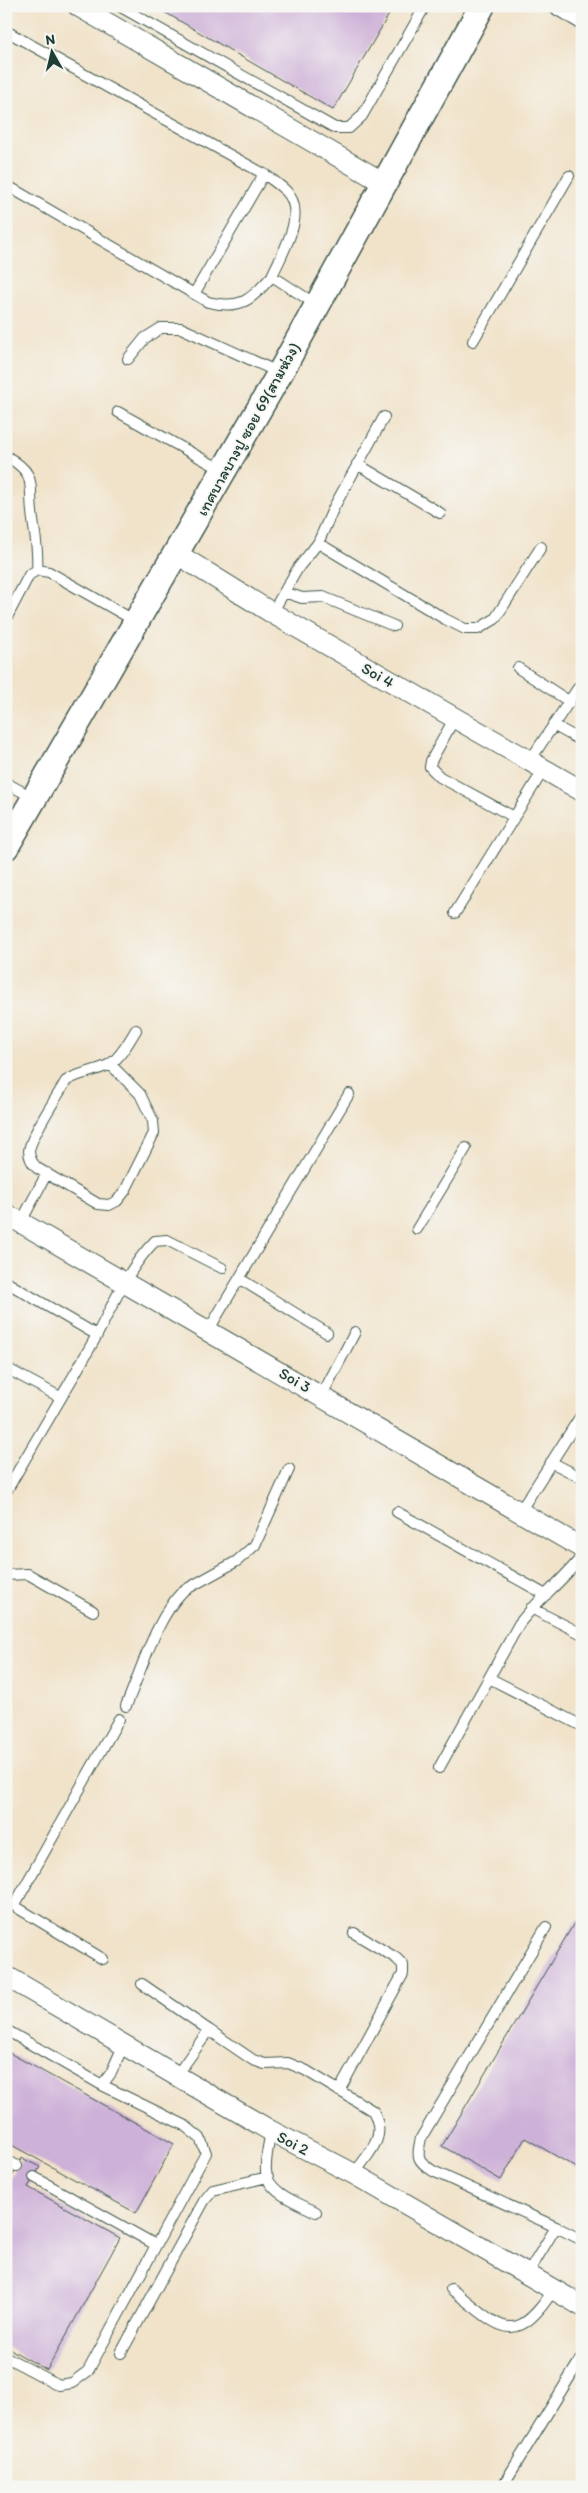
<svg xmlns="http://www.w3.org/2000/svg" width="588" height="2493" font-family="Itim,'Playpen Sans Thai',sans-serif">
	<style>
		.building { fill: #ceb1d8 }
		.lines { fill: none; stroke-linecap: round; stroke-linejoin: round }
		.service-casing { stroke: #3e564a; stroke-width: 12 }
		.minor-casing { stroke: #3e564a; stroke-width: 22 }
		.tertiary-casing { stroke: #3e564a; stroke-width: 28 }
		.service { stroke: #fff; stroke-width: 10 }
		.minor { stroke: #fff; stroke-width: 20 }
		.tertiary { stroke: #fff; stroke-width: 25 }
		.labels { text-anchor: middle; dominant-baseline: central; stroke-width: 4; stroke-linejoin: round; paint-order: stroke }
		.street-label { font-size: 16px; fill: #1f3d34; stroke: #f6f6f2 }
	</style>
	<rect width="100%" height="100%" fill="#f6f6f2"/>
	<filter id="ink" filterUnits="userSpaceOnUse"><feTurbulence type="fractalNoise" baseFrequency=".02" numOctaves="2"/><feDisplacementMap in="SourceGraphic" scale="10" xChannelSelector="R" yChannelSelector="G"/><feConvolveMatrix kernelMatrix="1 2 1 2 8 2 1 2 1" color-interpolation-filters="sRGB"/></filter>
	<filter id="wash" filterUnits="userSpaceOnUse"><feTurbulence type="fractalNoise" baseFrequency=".0096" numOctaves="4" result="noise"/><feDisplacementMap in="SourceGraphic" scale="20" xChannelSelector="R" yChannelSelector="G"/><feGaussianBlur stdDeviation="1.12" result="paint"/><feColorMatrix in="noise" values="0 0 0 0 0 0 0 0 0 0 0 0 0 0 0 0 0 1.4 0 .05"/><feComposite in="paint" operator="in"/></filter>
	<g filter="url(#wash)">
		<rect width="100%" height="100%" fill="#f1e3ca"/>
		<g id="blocks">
			<path class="building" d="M154 6H394L333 110Z
				M576 1920 582 1923V2171L525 2138 501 2180 442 2146Z
				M6 2051 174 2144 136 2213 6 2142Z
				M22 2158 40 2167 28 2187 120 2238 47 2370 6 2347V2175L11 2178Z"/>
		</g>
	</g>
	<g filter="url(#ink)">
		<use href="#blocks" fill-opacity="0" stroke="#3e564a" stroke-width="1"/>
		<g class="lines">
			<g class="service-casing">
				<path id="service" d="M119 6 335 128H349L362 116 425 6
					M6 31 264 174C271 179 280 185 286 191 308 213 282 253 272 276
					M6 185 208 302C241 310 251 300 272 276L317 305
					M194 294 264 174
					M473 341 569 176
					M128 359 145 338 161 328H181L280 373
					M118 412 224 471
					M6 456C37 474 29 482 32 512 34 532 39 549 37 570
					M357 464 440 513
					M318 543 334 507 384 417
					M284 592 302 598 323 597 394 626
					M272 613 298 568 318 543 445 619 465 629H478L495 619 541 547
					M6 619 29 575 37 570 49 572 137 622
					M518 668 570 702
					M454 719 431 761 430 767 440 777 514 817
					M553 725 582 741
					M529 762 582 682
					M6 783 34 798
					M455 913 544 769
					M110 1064 140 1094 153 1121 154 1133 125 1191 117 1201 109 1205 98 1204 37 1168C32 1163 29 1158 29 1151 31 1135 57 1097 66 1081 79 1072 96 1072 110 1064 121 1057 129 1041 136 1030
					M21 1222 47 1173
					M417 1229 466 1148
					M240 1279 327 1333
					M6 1282 97 1335
					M208 1331 349 1094
					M6 1368 60 1397
					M322 1395 355 1332
					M551 1462 582 1478
					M7 1490C37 1438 68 1387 97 1335 114 1302 129 1267 155 1241L167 1240 222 1268
					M397 1512 546 1595
					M519 1513 582 1414
					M6 1575 28 1574 93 1611
					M531 1608 582 1634
					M489 1678 582 1726
					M126 1706C141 1671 156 1618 183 1591L237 1561 255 1545 289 1469
					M439 1768 519 1624C538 1599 563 1581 582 1556
					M6 1901 103 1959
					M14 1906 119 1719
					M142 1984 209 2030
					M6 2030 102 2085 111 2073 124 2044
					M177 2075 209 2030 253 2060 265 2064 288 2063 305 2070 373 2111C388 2138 369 2152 354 2174
					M339 2091 403 1974V1965L396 1958 354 1933
					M271 2131C269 2143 265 2158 266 2171 267 2193 299 2203 316 2212
					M6 2160 17 2166
					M34 2177 156 2245
					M556 2227 582 2240
					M528 2273 556 2227 433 2171C416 2160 417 2157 421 2138L546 1927
					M451 2289C500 2326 513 2352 554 2289
					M121 2353 204 2201 213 2190 268 2177
					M6 2357 59 2385 72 2383 88 2371 206 2153 200 2138 184 2125 102 2085
					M502 2487 582 2357"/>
			</g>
			<g class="minor-casing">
				<path id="minor" d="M78 6 384 183
					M560 6 582 19
					M177 554 272 613 582 791
					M6 1214 582 1548
					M6 1976 271 2131 354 2174 582 2306"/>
			</g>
			<g class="tertiary-casing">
				<path id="tertiary" d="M6 847 280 373 482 6"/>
			</g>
			<use href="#service" class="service"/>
			<use href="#minor" class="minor"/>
			<use href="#tertiary" class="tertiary"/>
		</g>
	</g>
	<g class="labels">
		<g class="street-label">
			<text transform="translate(248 429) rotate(-61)">เทศบาลบางปู ซอย 69(สามห่วง)</text>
			<text transform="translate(378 675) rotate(30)">Soi 4</text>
			<text transform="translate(295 1380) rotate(30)">Soi 3</text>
			<text transform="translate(293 2143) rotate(27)">Soi 2</text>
		</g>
	</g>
	<rect width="588" height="2493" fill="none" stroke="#f6f6f2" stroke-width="25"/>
	<g transform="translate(52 52) rotate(352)" stroke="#f6f6f2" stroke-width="4" paint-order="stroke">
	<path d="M0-4L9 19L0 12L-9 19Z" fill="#1f3d34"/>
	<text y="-8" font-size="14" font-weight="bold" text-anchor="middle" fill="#1f3d34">N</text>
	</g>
</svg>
